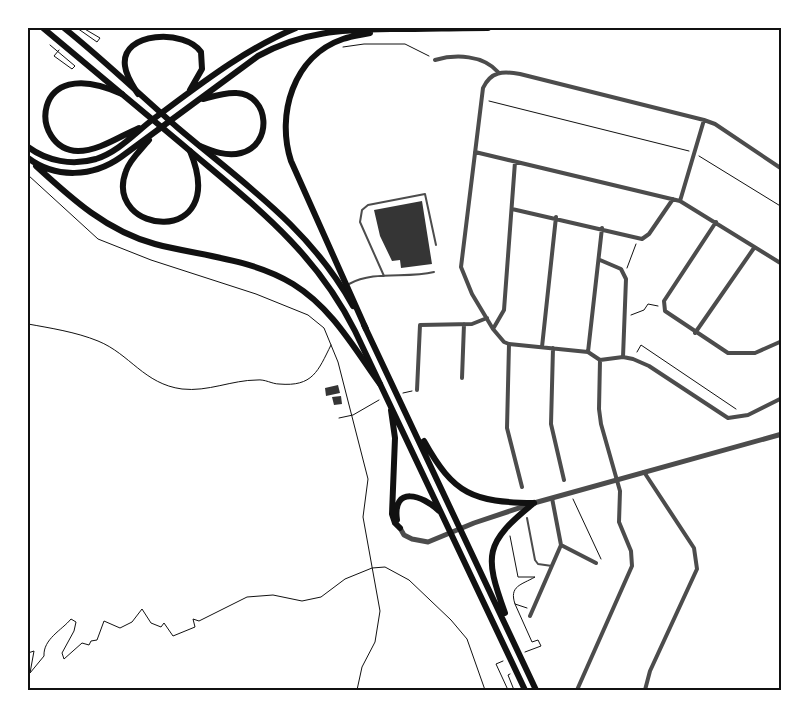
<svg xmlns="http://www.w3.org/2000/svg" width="809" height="718" font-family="'Nunito Sans',sans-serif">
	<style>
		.building { fill: #353535 }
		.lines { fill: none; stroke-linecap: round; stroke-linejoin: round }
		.path { stroke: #111; stroke-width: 1 }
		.service { stroke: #4c4c4c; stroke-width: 2 }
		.minor { stroke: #4c4c4c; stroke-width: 4 }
		.tertiary { stroke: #4c4c4c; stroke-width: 5 }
		.primary { stroke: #111; stroke-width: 6 }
		.trunk { stroke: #111; stroke-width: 6 }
		.neatline { fill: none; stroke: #111; stroke-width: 2 }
	</style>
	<rect width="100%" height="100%" fill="#fff"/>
	<path class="building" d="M422 201 432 264 401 268 400 260 392 261 380 236 374 210Z
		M338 385 340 393 326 396 325 388Z
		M341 396 342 404 334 405 332 397Z"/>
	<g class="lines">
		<path class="path" d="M77 28 97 42 100 38 83 28
			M50 45 75 66 72 69 54 56 59 50
			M343 47 364 44H405L429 56
			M489 101 689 151
			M699 156 782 207
			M28 175 98 239 151 260 256 294 308 315 324 328 338 362 368 479 363 517 380 611 375 642 362 667 357 690
			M627 268 636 244
			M631 315 644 310 648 304 658 306
			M28 324C50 328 76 332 98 341 130 354 144 384 182 389 208 392 232 380 257 380 265 379 272 384 279 384 313 387 318 371 331 345
			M637 352 641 345 736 409
			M403 393 412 391
			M339 418 353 415 379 400
			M573 499 601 559
			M510 536 518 577H535C521 585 509 586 515 604L527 608
			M515 604 532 642 538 640 541 646 525 652
			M28 653 34 651 30 673 44 656C43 639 62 630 71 619L76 622 74 631 62 653 64 659 82 643 89 645 91 641 97 640 104 621 120 628 132 622 142 609 151 623 161 627 164 623 173 636 195 627 193 619 199 621 247 597 273 595 302 601 321 597 345 579 372 568 385 567 409 580 451 620 467 639 485 690
			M503 661 496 664 508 690
			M510 674 508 675 514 690"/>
		<path class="service" d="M384 276 360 222 362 210 368 205 425 194 436 245
			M349 284C375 270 406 279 434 272
			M527 518 535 560 538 564 552 566"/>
		<path class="minor" d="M435 60C456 54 483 55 498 72
			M475 152 680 201 782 264
			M782 169 715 124 704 120 520 74C503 71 491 71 483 88L461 267 472 294 493 329 504 342 509 344 588 352 600 360 623 357 633 359 649 366 728 418 748 415 782 398
			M680 201 704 120
			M512 209 642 239 649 234 673 199
			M716 222 664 301 665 311 728 353H755L782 341
			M600 260 621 269 626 279 623 357
			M493 329 504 310 515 162
			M695 333 754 248
			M509 344 507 428 522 487
			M542 347 556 217
			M553 348 551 424 564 480
			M588 352 602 228
			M462 378 464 324
			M417 390 420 325 472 324 487 318
			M644 472 694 548 697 569 650 671 645 690
			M561 545 596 563
			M530 616 561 545 552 498
			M577 690 632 566 631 551 619 522 620 491 601 424 599 409 600 360"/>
		<path class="tertiary" d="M400 528 404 535 412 539 428 542 474 523 534 503 782 434"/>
		<path class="primary" d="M43 28C90 67 136 106 183 145 251 203 314 249 355 331L525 690
			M64 28C103 59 140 95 178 128 244 184 310 228 353 306
			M364 325 536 690
			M391 410 395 438 392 514 395 523 400 528
			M424 441C454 495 473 502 534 503
			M397 520C392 485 423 495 439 511
			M505 613C484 555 484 543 534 503"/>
		<path class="trunk" d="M122 94C29 51 29 150 78 151 99 151 120 136 139 128
			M138 94C133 86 126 76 125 66 120 31 186 29 201 52L202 69 190 90
			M149 140C141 150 130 159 126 171 102 235 231 249 190 151
			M200 146C212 151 227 157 241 153 273 145 270 95 237 93 226 92 214 96 203 99
			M28 147C47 161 72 166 96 159 118 152 134 134 152 120 198 86 243 50 296 28
			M28 158C56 179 93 177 121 157L258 56C305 30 344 30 395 29 426 29 457 28 488 28
			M36 166C72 199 107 231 155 244 201 256 253 259 293 284 332 308 354 348 380 384
			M366 329 291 161C276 115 293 56 343 39 352 36 361 35 370 33"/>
	</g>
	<rect width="809" height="718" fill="none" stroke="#ffffff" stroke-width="58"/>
	<rect x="29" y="29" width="751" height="660" class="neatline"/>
</svg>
